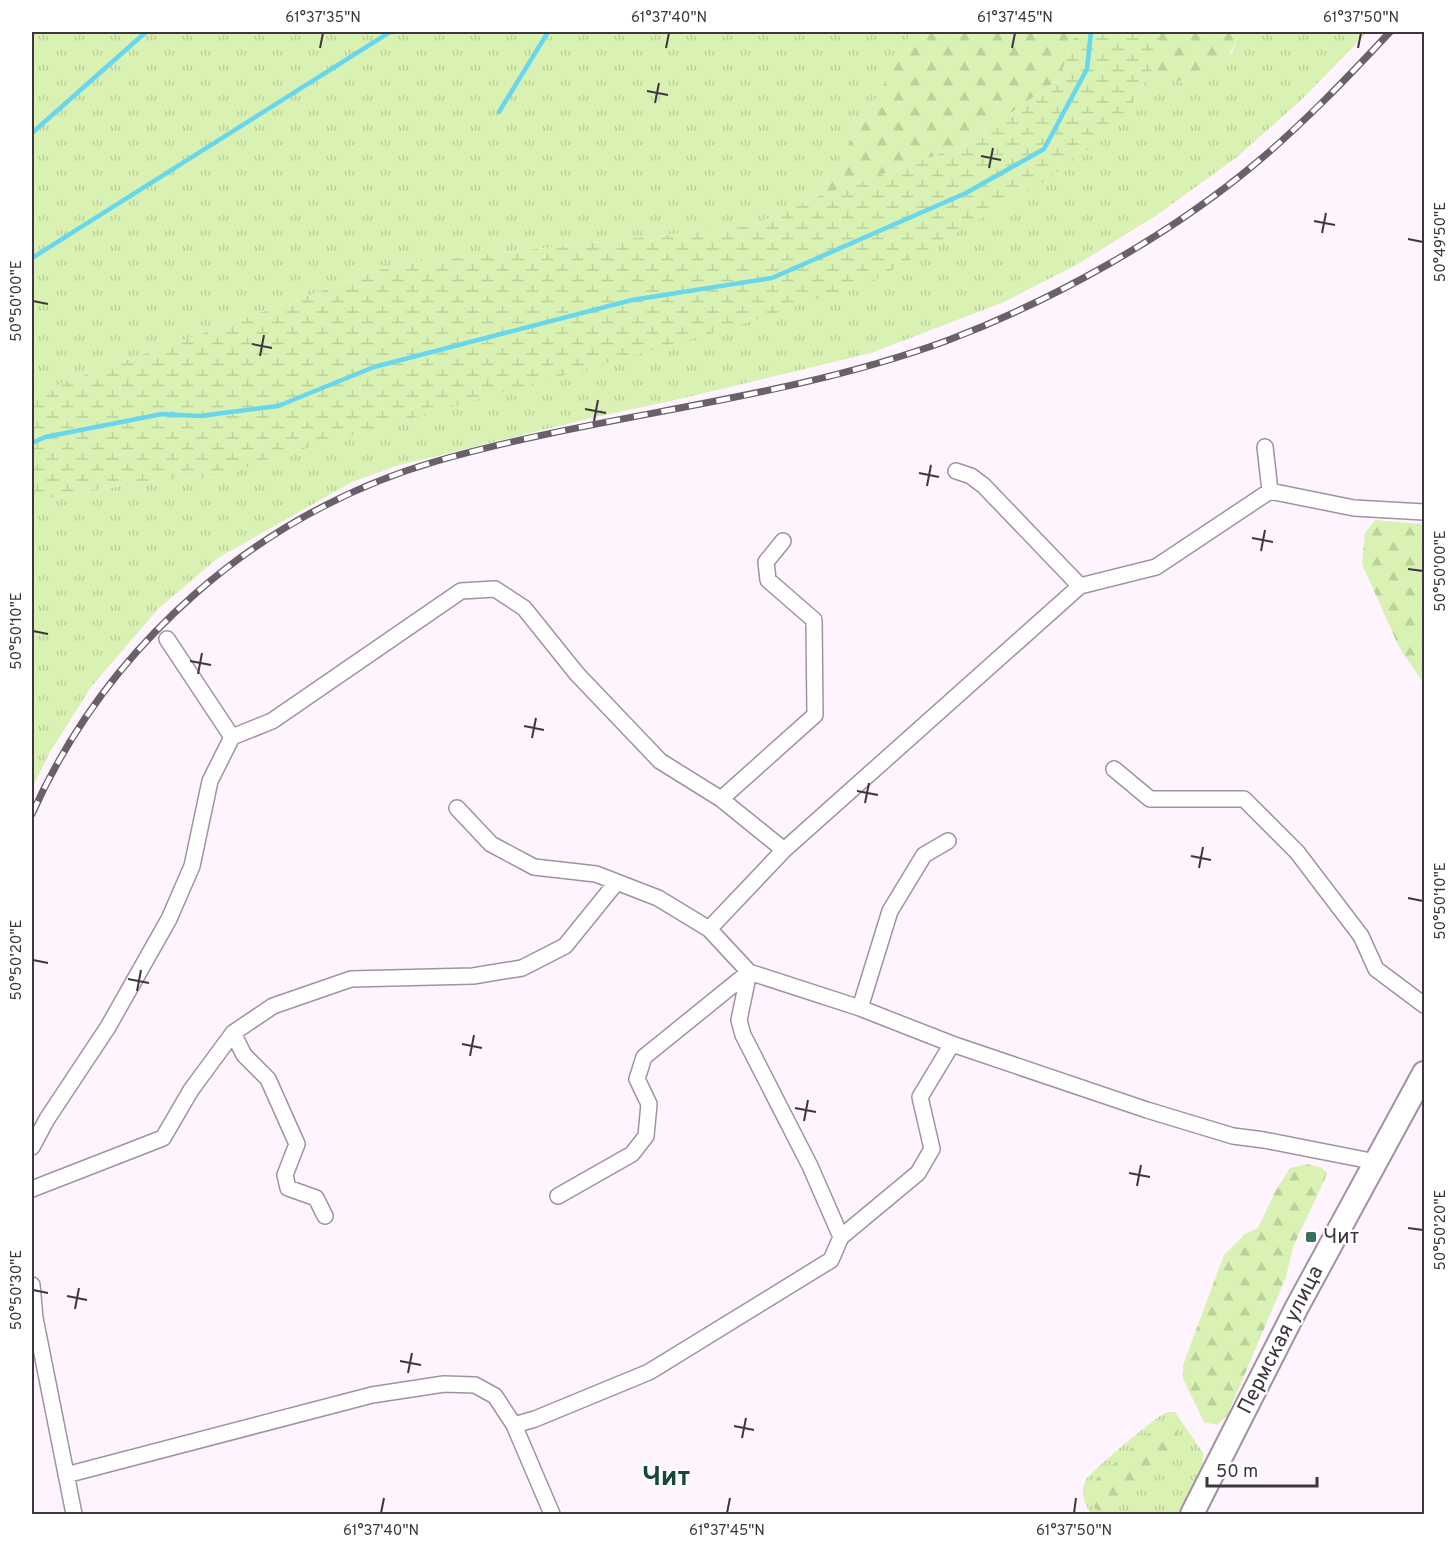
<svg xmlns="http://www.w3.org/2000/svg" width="1456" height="1546" font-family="Overpass,sans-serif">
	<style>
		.grass { fill: url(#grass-tufts) }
		.forest { fill: url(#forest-firs) }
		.wetland { fill: url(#wetland-marsh) }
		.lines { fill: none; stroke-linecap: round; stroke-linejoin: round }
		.stream { stroke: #68d6ed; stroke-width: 4.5 }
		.street-casing { stroke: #a490a5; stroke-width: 18 }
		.primary-casing { stroke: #a490a5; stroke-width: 26 }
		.street { stroke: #fff; stroke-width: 15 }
		.primary { stroke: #fff; stroke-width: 22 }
		.rail-casing { stroke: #69606a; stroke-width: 7 }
		.rail { stroke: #fff; stroke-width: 4.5; stroke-dasharray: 14; stroke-linecap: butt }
		.ticks { fill: none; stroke: #3e363f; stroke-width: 2 }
		.poi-dot { fill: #37715a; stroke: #fff; stroke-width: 2 }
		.labels { text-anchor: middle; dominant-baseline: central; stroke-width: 4.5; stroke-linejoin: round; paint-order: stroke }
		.poi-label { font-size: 21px; fill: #3e363f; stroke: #fff; text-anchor: start }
		.street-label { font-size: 21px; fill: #3e363f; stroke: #fff }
		.district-label { font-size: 27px; font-weight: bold; fill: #174735; stroke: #fff }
		.neatline { fill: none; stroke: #3e363f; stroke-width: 2 }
		.ticks-label { font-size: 15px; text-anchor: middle; fill: #3e363f }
	</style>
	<defs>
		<pattern id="grass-tufts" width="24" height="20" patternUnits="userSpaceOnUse" patternTransform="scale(1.5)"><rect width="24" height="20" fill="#d9f2b3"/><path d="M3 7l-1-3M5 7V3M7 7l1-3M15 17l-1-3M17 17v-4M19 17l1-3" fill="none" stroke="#bbd09b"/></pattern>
		<pattern id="forest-firs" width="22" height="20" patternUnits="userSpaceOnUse" patternTransform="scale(1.5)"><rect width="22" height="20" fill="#d9f2b3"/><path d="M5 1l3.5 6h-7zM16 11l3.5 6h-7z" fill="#bbd09b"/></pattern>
		<pattern id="wetland-marsh" width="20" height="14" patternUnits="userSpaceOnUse" patternTransform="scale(1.5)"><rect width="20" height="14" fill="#d9f2b3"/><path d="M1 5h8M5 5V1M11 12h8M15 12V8" fill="none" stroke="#bbd09b"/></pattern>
	</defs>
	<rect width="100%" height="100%" fill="#fdf4fe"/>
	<path class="grass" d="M32 32H910L903 53 817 197 751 226 397 264 32 394Z
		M1239 32H1368L1299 102 1237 157 1157 215 1078 264 1004 302 871 353 671 401 591 418 396 466 352 482 218 558 159 608 91 687 50 752 32 789V501L156 480 223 477 1134 101 1152 70 1182 82 1232 53Z
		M1175 1412 1203 1453V1465L1178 1514H1091C1085 1504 1079 1491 1086 1480 1090 1472 1157 1416 1165 1413 1168 1412 1172 1412 1175 1412Z"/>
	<path class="forest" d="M910 32H1076L1059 79 965 145 817 197 903 53Z
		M1160 32H1239C1230 59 1215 80 1183 81 1174 82 1161 73 1152 70Z
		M1375 520 1424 524V684L1399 647 1362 564 1365 533Z
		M1307 1164 1322 1168 1327 1173 1324 1181 1293 1247 1286 1277 1227 1416 1217 1425 1204 1422 1183 1379V1365L1224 1255 1245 1234 1258 1228 1276 1190 1290 1168Z
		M1170 1420C1183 1427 1176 1442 1170 1453L1118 1509 1104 1513 1095 1509C1089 1496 1090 1490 1097 1478L1162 1422Z"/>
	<path class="wetland" d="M1076 32H1160L1152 70 1134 101 1097 143 1042 183 875 280 737 326 268 459 223 477 156 480 32 501V394L397 264 751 226 817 197 965 145 1059 79Z"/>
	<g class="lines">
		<path class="stream" d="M499 112 548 32
			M32 133 146 32
			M32 258 390 32
			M32 443 45 437 162 414 200 416 278 406 374 367 632 300 772 278 966 193 1044 149 1087 69 1091 32"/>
		<g class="street-casing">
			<path id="street" d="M956 471 971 476 984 486 1080 586
				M1270 491 1354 508 1424 512
				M232 737 272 721 461 591 495 589 524 608 577 674 660 761 721 799 784 850
				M1114 769 1150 799H1244L1297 852 1361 936 1376 969 1424 1005
				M721 799 815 715 814 620 768 580 766 562 783 541
				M457 808 491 844 534 867 596 874 658 898 709 929 749 972 860 1008 952 1044 1147 1110 1233 1136 1264 1140 1376 1162
				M709 929 784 850 1080 586 1156 567 1270 491 1265 447
				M749 972 739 1020 743 1035 810 1166 841 1237 918 1173 932 1149 920 1097 952 1044
				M860 1008 890 911 924 855 948 841
				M233 1033 244 1055 268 1079 297 1144 285 1175 288 1188 316 1198 325 1216
				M32 1147 47 1119 108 1027 169 919 192 866 210 781 232 737 167 639
				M32 1189 163 1138 191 1090 233 1033 273 1006 351 979 473 976 522 968 565 946 616 883
				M558 1196 632 1154 646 1136 649 1104 637 1079 644 1057 749 972
				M32 1285 35 1318 74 1514
				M514 1425 552 1514
				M66 1475 372 1395 444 1384 475 1385 495 1396 514 1425 535 1419 649 1372 831 1260 841 1237"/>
		</g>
		<g class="primary-casing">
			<path id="primary" d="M1192 1514 1297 1307 1424 1073"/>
		</g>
		<use href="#street" class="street"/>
		<use href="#primary" class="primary"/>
		<g class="rail-casing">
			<path id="rail" d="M32 814C108 644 258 513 437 461 605 413 782 401 946 341 1052 301 1169 236 1256 163 1304 123 1348 77 1390 32"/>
		</g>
		<use href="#rail" class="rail"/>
	</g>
	<path class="ticks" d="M320 48 323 33M666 48 669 33M1012 48 1015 33M1358 48 1361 33M647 91 668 95M655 103 659 83M981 156 1001 160M989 168 993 148M1314 221 1335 225M1322 233 1326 213M1408 239 1423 242M33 301 48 304M252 344 272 348M260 356 264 335M585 409 606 413M594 421 598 400M919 473 939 477M927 486 931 465M1252 538 1273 542M1261 551 1265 530M1408 569 1423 571M33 631 48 634M190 661 211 665M198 674 202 653M524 726 544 730M532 738 536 718M857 791 878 795M865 803 869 783M1191 856 1211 860M1199 868 1203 847M1408 898 1423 901M33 960 48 963M128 979 149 983M137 991 141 970M462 1044 482 1048M470 1056 474 1035M795 1108 816 1112M804 1121 808 1100M1129 1173 1150 1177M1137 1186 1141 1165M1408 1228 1423 1230M33 1290 48 1293M67 1296 87 1300M75 1309 79 1288M400 1361 421 1365M408 1373 412 1353M734 1426 754 1430M742 1438 746 1418M381 1513 384 1498M727 1513 730 1498M1074 1513 1076 1498"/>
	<rect class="poi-dot" x="1305" y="1231" width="12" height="12" rx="3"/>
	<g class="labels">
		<g class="poi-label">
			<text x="1323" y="1237">Чит</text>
		</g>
		<g class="street-label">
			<text transform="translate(1281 1340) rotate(-63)">Пермская улица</text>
		</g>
		<g class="district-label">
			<text x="666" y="1478">Чит</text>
		</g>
	</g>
	<rect width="1456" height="1546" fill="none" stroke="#ffffff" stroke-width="66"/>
	<path d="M1207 1477v9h110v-9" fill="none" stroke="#3e363f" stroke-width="3"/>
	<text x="1216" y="1477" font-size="18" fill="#3e363f" stroke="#ffffff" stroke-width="4.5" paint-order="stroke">50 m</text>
	<rect x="33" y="33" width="1390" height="1480" class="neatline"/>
	<g class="ticks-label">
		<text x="323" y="22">61°37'35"N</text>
		<text x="669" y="22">61°37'40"N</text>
		<text x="1015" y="22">61°37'45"N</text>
		<text x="1361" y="22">61°37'50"N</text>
		<text transform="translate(1440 242) rotate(-90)" y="5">50°49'50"E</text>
		<text transform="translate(16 301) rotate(-90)" y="5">50°50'00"E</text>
		<text transform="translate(1440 571) rotate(-90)" y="5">50°50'00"E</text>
		<text transform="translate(16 631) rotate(-90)" y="5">50°50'10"E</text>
		<text transform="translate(1440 901) rotate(-90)" y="5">50°50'10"E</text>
		<text transform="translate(16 960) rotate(-90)" y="5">50°50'20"E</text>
		<text transform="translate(1440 1230) rotate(-90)" y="5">50°50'20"E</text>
		<text transform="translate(16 1290) rotate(-90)" y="5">50°50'30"E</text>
		<text x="381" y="1535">61°37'40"N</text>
		<text x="727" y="1535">61°37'45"N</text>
		<text x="1074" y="1535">61°37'50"N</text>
	</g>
</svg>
